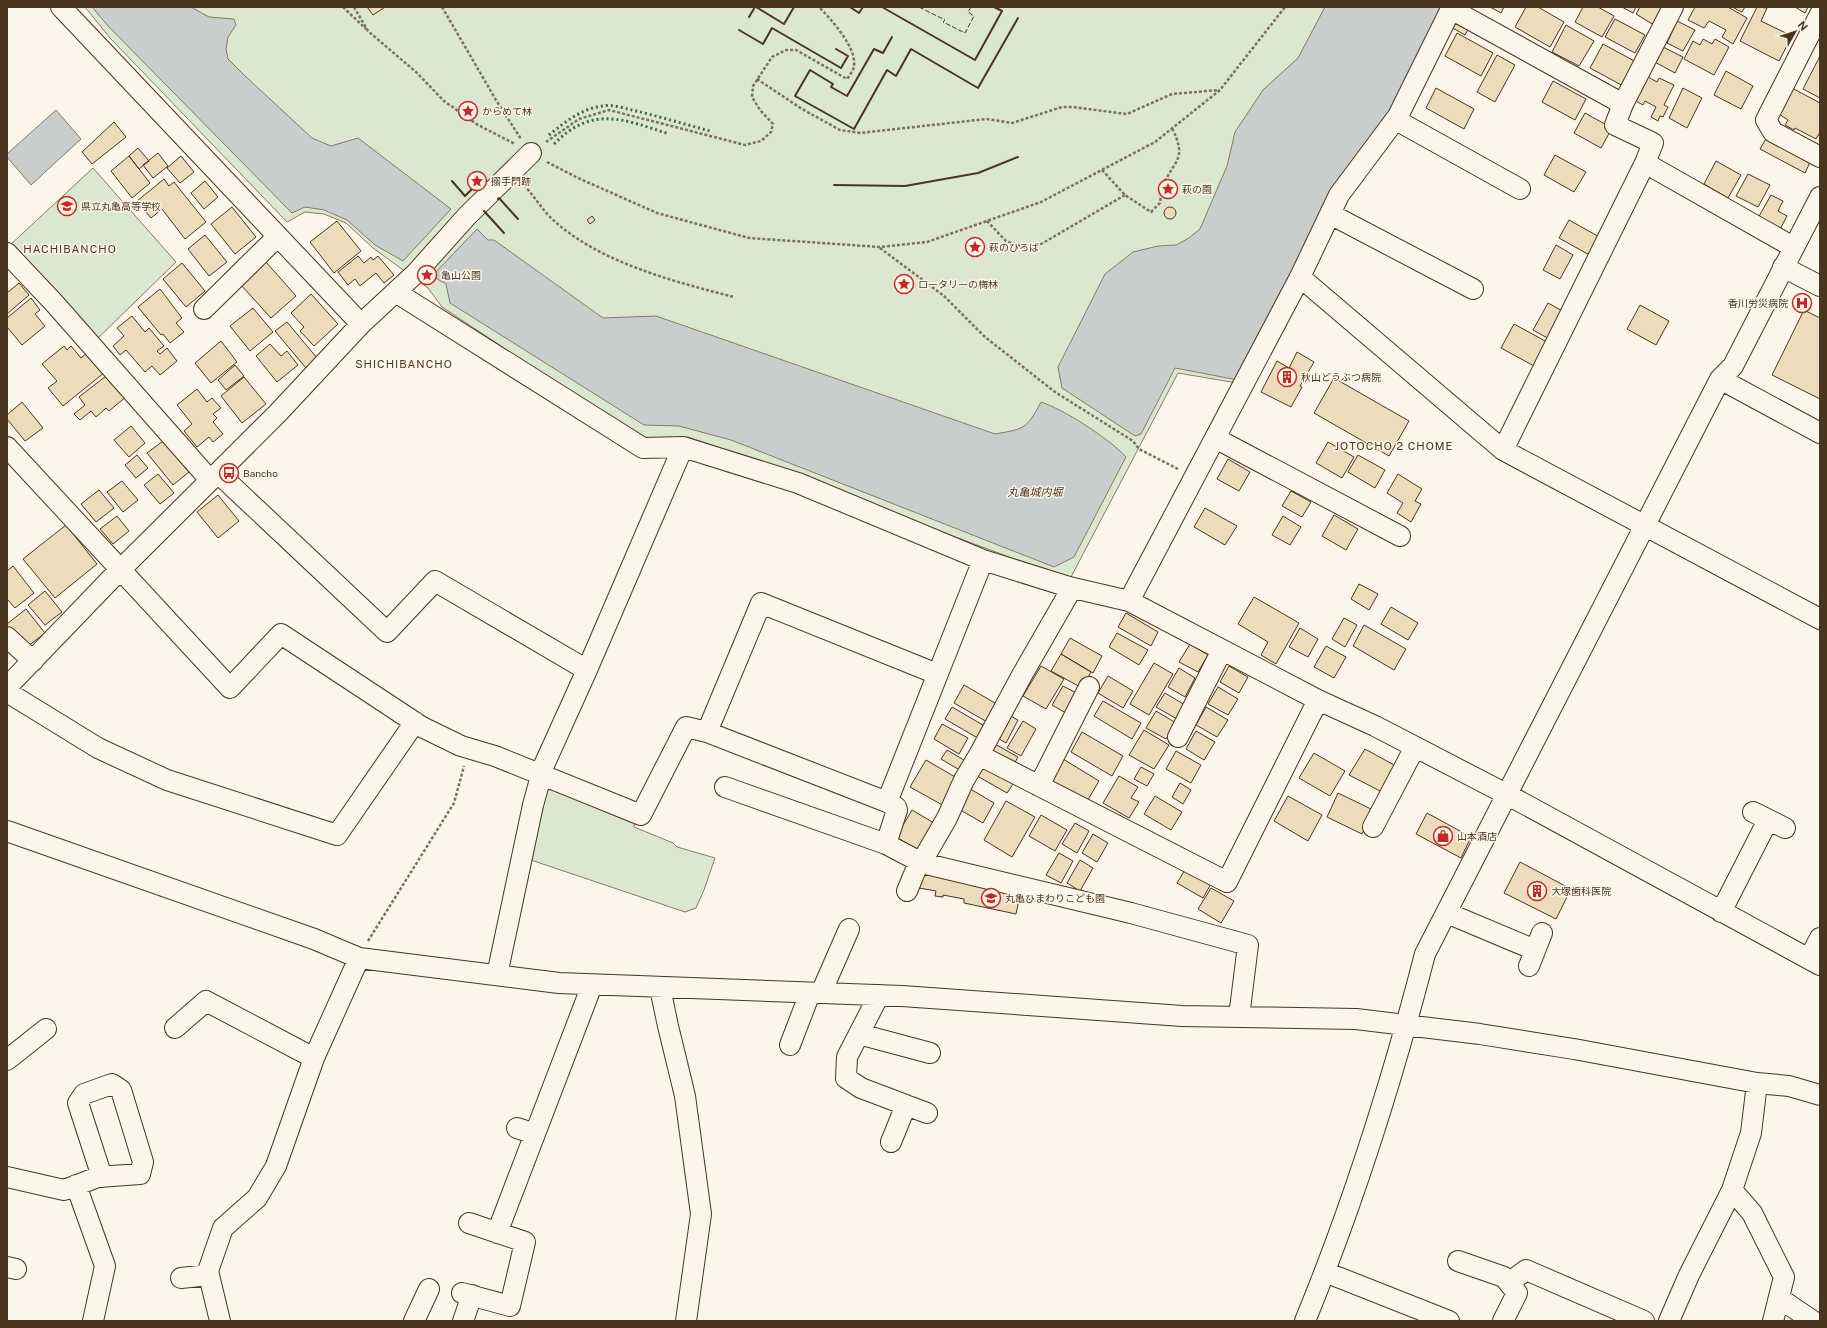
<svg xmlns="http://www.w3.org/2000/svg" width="1827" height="1328" font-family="'Public Sans','Noto Sans JP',sans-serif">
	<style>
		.green { fill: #dce7d0; stroke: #887966 }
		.water { fill: #c9cecd; stroke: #887966 }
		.building { fill: #ecdcbc; stroke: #4a3520 }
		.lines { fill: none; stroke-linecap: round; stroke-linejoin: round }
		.minor-casing { stroke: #4a3520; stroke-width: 22 }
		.path { stroke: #7f6f5c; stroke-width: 2.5; stroke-dasharray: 3 2; stroke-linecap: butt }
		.minor { stroke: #fbf6e9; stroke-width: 20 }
		.hedge { stroke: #436837; stroke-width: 3; stroke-dasharray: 2 3; stroke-linecap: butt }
		.fence { stroke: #4a3520; stroke-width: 1; stroke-dasharray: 5 2; stroke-linecap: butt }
		.wall { stroke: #4a3520; stroke-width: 2 }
		.labels { text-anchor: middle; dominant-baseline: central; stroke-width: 3; stroke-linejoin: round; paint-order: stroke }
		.poi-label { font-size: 10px; fill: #4a3520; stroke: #fbf6e9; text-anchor: start }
		.neighbourhood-label { font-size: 11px; letter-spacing: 1px; fill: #4a3520; stroke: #fbf6e9 }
		.water-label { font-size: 11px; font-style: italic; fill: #4a3520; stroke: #fbf6e9 }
	</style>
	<rect width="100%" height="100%" fill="#fbf6e9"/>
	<path class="green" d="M85 7H1445L1237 383 1178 373 1071 577 1055 574 931 528 791 472 688 437 650 439 634 434 529 368 501 346 442 307 428 288 373 248 346 223 324 214 305 212 287 222 110 38Z
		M93 168 176 262 97 339 9 246Z
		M556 789 635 819 634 827 673 843 677 847 715 858 704 890 696 908 685 912 531 860 547 790Z"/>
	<path class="water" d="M92 7H191L209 17 234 19 236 25 228 37 226 49 228 59 244 75 312 138 331 146 358 138 451 209 403 261 375 245 347 220 324 210 305 207 292 213 108 26Z
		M1325 7H1444L1401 97 1238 380 1175 368 1141 434 1135 436 1062 388 1058 367 1105 274 1133 252 1158 246 1176 245 1189 238 1200 229 1227 166 1235 132 1263 90 1298 58Z
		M56 110 81 139 31 185 7 157V154Z
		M477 229 488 240H494L603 318 656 316 995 434C1024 429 1027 429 1041 402 1063 409 1110 439 1126 457L1074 557 1054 567 731 440 679 426 644 425 450 303 446 284 432 276Z"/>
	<path class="building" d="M367 7H385L373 15Z
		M1490 7H1504L1501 13Z
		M1526 7H1538L1564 22 1550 47 1515 27Z
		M1583 7H1598L1614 16 1602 37 1575 22Z
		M1622 7H1636L1633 13Z
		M1640 7H1665L1657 27 1636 14Z
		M1695 7H1728L1747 18 1733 44 1722 37 1726 30 1709 21 1704 28 1688 20Z
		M1732 7H1745L1742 12Z
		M1757 7 1767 8 1761 21 1792 36 1779 61 1740 41Z
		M1795 7H1808L1805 13Z
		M1456 18 1470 26 1465 35 1451 27Z
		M1615 19 1645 35 1635 53 1605 37Z
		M1677 21 1695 30 1683 51 1667 43Z
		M1566 25 1594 41 1579 66 1552 52Z
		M1457 33 1493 53 1481 76 1445 56Z
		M1703 39 1712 44 1715 39 1729 47 1714 75 1684 59 1693 41 1700 45Z
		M1603 44 1638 63 1625 87 1590 68Z
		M1661 46 1683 57 1675 73 1653 61Z
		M1497 55 1515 65 1495 102 1477 92Z
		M1820 56V98L1803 89Z
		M1726 71 1753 86 1741 109 1714 95Z
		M1648 77 1657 82 1659 78 1674 85 1664 105 1668 107 1663 117 1660 116 1658 121 1651 117 1656 107 1645 101 1643 105 1636 101Z
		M1553 81 1586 99 1575 120 1542 102Z
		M1436 88 1474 109 1464 129 1426 108Z
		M1683 88 1702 98 1687 128 1669 118Z
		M1792 88 1820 103V132L1816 139 1795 128 1794 130 1785 125 1788 120 1779 114Z
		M1585 113 1612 128 1601 148 1574 133Z
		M114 122 126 137 92 164 82 152Z
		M1767 137 1811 160 1805 173 1760 149Z
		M138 148 149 161 139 169 129 156Z
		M158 153 168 166 153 178 143 165Z
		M1555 155 1586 172 1574 192 1544 175Z
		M129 156 150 183 132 198 111 171Z
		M181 156 194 172 180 183 167 168Z
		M1716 161 1741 175 1728 198 1704 184Z
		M1748 174 1770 185 1758 207 1736 196Z
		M164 179 169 186 174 182 206 222 185 239 162 209 151 218 137 201Z
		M205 181 218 197 204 209 191 193Z
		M1771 195 1783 201 1778 211 1787 216 1778 233 1758 218Z
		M232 207 256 237 235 254 211 224Z
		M1164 213a6 6 0 1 1 12 0a6 6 0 1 1-12 0Z
		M592 216 595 220 590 224 587 220Z
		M1569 220 1603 239 1593 257 1559 238Z
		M337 221 361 251 334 273 310 242Z
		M205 235 227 262 209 276 188 249Z
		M1556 245 1573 255 1560 279 1543 270Z
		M358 256 364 263 371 257 373 260 378 256 394 275 384 283 376 273 360 286 355 279 348 285 338 272Z
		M266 262 296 296 271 318 241 285Z
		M182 263 205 291 186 307 163 279Z
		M19 283 29 295 7 314V293Z
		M160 289 182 318 176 323 184 332 170 343 163 334 161 335 138 307Z
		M311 294 338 324 314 346 300 331 304 327 291 313Z
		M31 298 40 310 35 314 45 326 22 345 7 327V318Z
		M1548 303 1568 314 1553 341 1533 330Z
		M1640 305 1669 321 1656 345 1627 329Z
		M253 308 273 332 250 351 230 326Z
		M1804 310 1820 318V399L1772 375Z
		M132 316 145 332 149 328 164 346 157 351 160 354 167 348 177 361 160 375 152 366 145 372 126 350 120 355 113 346 124 336 117 328Z
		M287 322 317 358 306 368 275 331Z
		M1514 324 1547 342 1534 366 1501 348Z
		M221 341 237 362 211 383 195 363Z
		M270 344 281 356 287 351 298 365 277 382 256 356Z
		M64 346 67 350 71 346 81 358 88 352 105 372 63 406 48 388 57 381 42 364Z
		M1297 352 1314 362 1300 386 1302 387 1291 407 1261 392 1277 361 1289 368Z
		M235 365 244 376 226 390 218 380Z
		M106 376 127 396 109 411 106 408 96 417 91 411 80 420 74 414 85 405 79 397Z
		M244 377 266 404 242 423 221 396Z
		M1334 378 1409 421 1389 456 1314 413Z
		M197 389 207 402 212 398 221 408 213 414 217 418 213 422 223 434 213 442 209 437 197 447 184 431 192 424 177 405Z
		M22 402 43 428 25 441 7 419V415Z
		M131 426 145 443 129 457 114 440Z
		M163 441 189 472 173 485 147 453Z
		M1328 442 1354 457 1342 478 1316 463Z
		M137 455 148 468 136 478 125 465Z
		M1358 455 1385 470 1375 488 1348 472Z
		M1228 459 1250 472 1239 491 1217 479Z
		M158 474 174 493 160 504 144 485Z
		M1398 474 1422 489 1415 501 1421 504 1411 522 1397 513 1403 503 1387 493Z
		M122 481 138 500 123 512 107 492Z
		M99 490 114 508 96 522 81 504Z
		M1291 491 1311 502 1302 517 1282 506Z
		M218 495 239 521 218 538 197 512Z
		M1205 508 1237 526 1225 545 1194 527Z
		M1334 515 1358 529 1346 550 1322 536Z
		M117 516 129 531 113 544 100 529Z
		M1283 516 1301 527 1290 545 1272 535Z
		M66 525 97 564 55 598 23 559Z
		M13 566 34 593 15 608 7 599V571Z
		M1359 584 1378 594 1369 610 1351 599Z
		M45 591 62 612 45 625 28 605Z
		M1254 597 1299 623 1276 664 1261 655 1268 642 1238 624Z
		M1391 607 1418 623 1408 640 1381 624Z
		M26 609 45 633 23 650 7 630V624Z
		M1126 613 1158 632 1151 646 1118 627Z
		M1344 618 1357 625 1345 647 1332 639Z
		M1364 625 1406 649 1394 670 1353 646Z
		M1300 628 1318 639 1308 657 1289 647Z
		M1117 633 1148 650 1139 665 1109 647Z
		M1070 638 1102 656 1093 673 1061 654Z
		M1190 644 1208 655 1198 672 1179 662Z
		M1326 646 1346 657 1334 678 1314 667Z
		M1061 654 1091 672 1082 688 1051 671Z
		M1154 663 1173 674 1149 715 1130 704Z
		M1041 666 1064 679 1046 709 1023 696Z
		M1229 666 1248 677 1239 693 1220 682Z
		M1179 668 1195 678 1185 697 1168 687Z
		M1108 676 1133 691 1123 708 1098 693Z
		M964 685 1000 706 989 723 954 703Z
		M1063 686 1082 696 1071 716 1052 705Z
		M1218 687 1238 699 1228 715 1208 704Z
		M1165 693 1185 705 1177 719 1156 707Z
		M1103 701 1141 723 1132 739 1094 716Z
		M952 707 988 728 981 740 945 719Z
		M1206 707 1228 720 1217 737 1196 725Z
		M1156 711 1176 723 1166 739 1146 728Z
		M1007 714 1018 720 1006 743 994 736Z
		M1023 721 1036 729 1021 756 1007 748Z
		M942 724 968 738 959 754 934 739Z
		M1144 730 1169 745 1154 769 1129 755Z
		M1196 731 1215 742 1204 760 1186 749Z
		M1082 732 1123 756 1112 776 1071 752Z
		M993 743 1018 757 1010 771 985 757Z
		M1365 749 1396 766 1382 792 1349 775Z
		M947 750 969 763 963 772 941 759Z
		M1176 751 1201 765 1191 783 1166 769Z
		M1314 753 1345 771 1330 796 1299 778Z
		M1063 759 1099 781 1086 803 1050 782Z
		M926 760 962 781 946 807 910 787Z
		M979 760 1015 781 1007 793 972 773Z
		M1141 767 1154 774 1147 786 1134 779Z
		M1119 776 1138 787 1131 798 1139 802 1129 818 1103 803Z
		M1180 783 1191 790 1183 804 1172 797Z
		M967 787 994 803 983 823 955 807Z
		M1338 793 1373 810 1362 834 1327 817Z
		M1155 796 1182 812 1171 830 1144 814Z
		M1288 796 1322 815 1308 841 1274 821Z
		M1006 801 1035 817 1012 857 984 840Z
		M912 810 941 827 925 854 896 837Z
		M1427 813 1471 837 1461 858 1416 834Z
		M1041 815 1067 830 1055 851 1029 836Z
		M1075 823 1089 831 1077 853 1062 844Z
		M1093 834 1108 843 1097 862 1082 853Z
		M1059 853 1073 861 1061 883 1046 875Z
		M1080 860 1093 868 1080 891 1067 883Z
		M1520 862 1571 889 1556 919 1504 893Z
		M1186 868 1212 882 1203 898 1177 883Z
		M922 873 982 884 1020 895 1016 914 964 903V899L943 895V897L935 896 936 891 919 888Z
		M1211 888 1234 901 1221 923 1198 909Z"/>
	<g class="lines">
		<g class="minor-casing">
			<path id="minor" d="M1451 9 1623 104 1673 7
				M1820 14 1766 120 1773 132 1820 157
				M1396 120 1520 189
				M1645 163 1793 247
				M1330 214 1473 289
				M7 253 55 304 210 480
				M1783 267 1820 286
				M1300 277 1503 450 1820 619
				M397 293 643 448 683 447 798 483 983 560 1069 587 1129 601 1318 700 1375 726 1508 795 1820 965
				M204 309 278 236
				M361 324 416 273 467 216 531 153
				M1720 379 1820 433
				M1215 438 1400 536
				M7 447 230 688 281 634 422 727 461 746 495 756 641 815 686 727 707 732 761 603 937 674
				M1503 450 1645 163 1653 143 1615 125 1623 104
				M218 473 387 632 435 581 587 670
				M1072 588 1022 675 979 755 1227 882 1318 700
				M1129 601 1300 277 1339 195 1398 116 1452 7
				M7 637 33 661
				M7 687 111 579 277 414 361 324 61 7
				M7 692 98 748 167 780 337 835 415 722
				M707 732 887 802 983 560
				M1178 737 1222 650
				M1039 786 1089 687
				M725 787 886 844
				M887 802 896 807 897 810 886 844 922 863 1131 913 1248 945 1239 1017
				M1753 812 1785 828
				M1373 827 1415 747
				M7 831 314 939 359 958 559 983 902 996 1182 1016 1356 1019 1480 1034 1574 1049 1757 1083 1789 1086 1820 1095
				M921 863 947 818 964 780 979 755
				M907 891 919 862
				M1721 912 1768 820
				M1447 913 1535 950
				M1809 959 1820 938
				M1529 966 1542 933
				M497 975 533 805 544 765 587 670 683 447
				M660 988 668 1026 685 1096 701 1214 686 1321
				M821 993 849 929
				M879 995 847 1057 846 1078 861 1088 927 1113
				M175 1028 206 1001 314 1058
				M859 1034 930 1053
				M790 1045 810 993
				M7 1060 46 1029
				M517 1128 535 1134
				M891 1142 906 1105
				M7 1177 64 1190 98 1177 140 1174 143 1162 121 1090 112 1084 84 1094 78 1103 102 1177
				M76 1185 105 1266 93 1321
				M1732 1190 1752 1213 1784 1277 1773 1321
				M497 1233 592 985
				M1458 1261 1504 1277 1517 1293 1503 1321
				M7 1267 16 1269
				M1325 1272 1449 1321
				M181 1278 209 1275
				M1509 1283 1526 1270 1644 1321
				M462 1293 510 1306 525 1242 469 1223
				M1779 1298 1813 1321
				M220 1321 208 1271 223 1228 257 1198 276 1166 314 1058 359 958
				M414 1321 429 1289
				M463 1321 472 1295
				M1305 1321C1354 1202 1393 1078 1425 954L1720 379 1733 366 1820 197
				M1669 1321 1689 1275 1732 1190 1751 1133 1757 1083"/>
		</g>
		<path class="path" d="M343 7 366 29
			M354 7 368 31 416 72 444 101 478 125 515 144
			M442 7 496 100 521 139
			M757 79 802 109 840 130 860 133 986 119 1012 123 1062 107H1072L1127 114 1172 94 1219 90
			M546 142 579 119 609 110 745 145 761 141 771 132 773 124 760 110 752 97 753 86 772 57 786 50H796L847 79C851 73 855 69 854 62 854 45 831 19 819 7
			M547 162 578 178 657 213 749 238 880 247 927 242 1041 202 1155 142 1220 90 1285 7
			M1102 170 1125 195 1151 212 1160 203C1161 197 1161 190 1163 185 1176 158 1187 159 1172 128
			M524 185C533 195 540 206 549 216 596 262 672 281 734 297
			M987 221 1006 241 1031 250 1125 195
			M880 248 944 296 985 337 1055 392 1133 441 1139 449 1178 469
			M368 941 454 803 464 766"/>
		<use href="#minor" class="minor"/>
		<path class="hedge" d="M549 135C565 122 581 109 602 106 612 104 623 108 632 110 658 116 684 124 710 131
			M554 144C592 105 623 119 669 134"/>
		<path class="fence" d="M919 7 945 20 943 22 965 33 974 16 968 12 971 7"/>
		<path class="wall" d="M756 7 784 24 794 7
			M850 7 859 13 863 7
			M882 7 975 60 1002 11 994 7
			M749 17 755 7
			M739 30 763 44 772 28 841 68 848 56 836 49
			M892 37 883 53 874 49 847 96 831 87 833 84 810 70 795 96 854 129 887 70 896 76 911 49 978 88 1018 18
			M452 181 465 196 475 186
			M834 185 905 186 978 173 1018 157
			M498 199 499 198 518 219
			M484 211 504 233"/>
	</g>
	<defs>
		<g id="sight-ring" transform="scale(1)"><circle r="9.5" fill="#fbf6e9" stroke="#c62828" stroke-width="1.5"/><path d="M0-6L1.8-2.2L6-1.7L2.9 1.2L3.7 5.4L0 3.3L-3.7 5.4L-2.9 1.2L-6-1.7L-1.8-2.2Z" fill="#c62828"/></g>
		<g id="school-ring" transform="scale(1)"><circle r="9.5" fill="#fbf6e9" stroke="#c62828" stroke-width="1.5"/><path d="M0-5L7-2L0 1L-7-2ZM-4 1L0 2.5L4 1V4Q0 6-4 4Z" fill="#c62828"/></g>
		<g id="hospital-ring" transform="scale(1)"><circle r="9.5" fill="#fbf6e9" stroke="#c62828" stroke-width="1.5"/><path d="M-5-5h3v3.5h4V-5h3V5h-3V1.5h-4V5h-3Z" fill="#c62828"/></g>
		<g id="building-ring" transform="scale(1)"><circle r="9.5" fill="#fbf6e9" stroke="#c62828" stroke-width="1.5"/><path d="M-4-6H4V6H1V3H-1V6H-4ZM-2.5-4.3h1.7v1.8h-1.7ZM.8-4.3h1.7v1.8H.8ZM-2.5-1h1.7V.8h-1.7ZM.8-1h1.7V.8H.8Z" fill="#c62828"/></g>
		<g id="bus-ring" transform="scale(1)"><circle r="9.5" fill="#fbf6e9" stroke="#c62828" stroke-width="1.5"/><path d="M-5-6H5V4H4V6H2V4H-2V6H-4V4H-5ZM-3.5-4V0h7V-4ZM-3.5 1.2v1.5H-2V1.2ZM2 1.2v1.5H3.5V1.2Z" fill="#c62828"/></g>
		<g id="shop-ring" transform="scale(1)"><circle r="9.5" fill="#fbf6e9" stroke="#c62828" stroke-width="1.5"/><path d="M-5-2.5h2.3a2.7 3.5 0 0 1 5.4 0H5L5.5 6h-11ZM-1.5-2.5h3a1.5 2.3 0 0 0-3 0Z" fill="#c62828"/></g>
	</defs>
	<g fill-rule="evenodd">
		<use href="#sight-ring" x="468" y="111"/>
		<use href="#sight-ring" x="477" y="181"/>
		<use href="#sight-ring" x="1168" y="189"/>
		<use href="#school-ring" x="67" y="206"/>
		<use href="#sight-ring" x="975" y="247"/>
		<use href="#sight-ring" x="427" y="275"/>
		<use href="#sight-ring" x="904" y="284"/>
		<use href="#hospital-ring" x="1802" y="303"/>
		<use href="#building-ring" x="1287" y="377"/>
		<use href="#bus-ring" x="229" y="473"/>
		<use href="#shop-ring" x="1443" y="836"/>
		<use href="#building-ring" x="1537" y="891"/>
		<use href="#school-ring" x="991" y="898"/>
	</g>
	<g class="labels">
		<g class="poi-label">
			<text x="482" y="111">からめて林</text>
			<text x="491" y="181">搦手門跡</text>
			<text x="1182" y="189">萩の園</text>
			<text x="81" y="206">県立丸亀高等学校</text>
			<text x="989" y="247">萩のひろば</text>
			<text x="441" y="275">亀山公園</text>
			<text x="918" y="284">ロータリーの梅林</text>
			<text x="1788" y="303" text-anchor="end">香川労災病院</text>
			<text x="1301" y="377">秋山どうぶつ病院</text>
			<text x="243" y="473">Bancho</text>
			<text x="1457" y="836">山本酒店</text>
			<text x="1551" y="891">大塚歯科医院</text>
			<text x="1005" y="898">丸亀ひまわりこども園</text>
		</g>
		<g class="neighbourhood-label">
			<text x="70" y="249">HACHIBANCHO</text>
			<text x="404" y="364">SHICHIBANCHO</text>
			<text x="1394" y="446">JOTOCHO 2 CHOME</text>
		</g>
		<g class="water-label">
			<text x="1035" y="492">丸亀城内堀</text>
		</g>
	</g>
	<rect width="1827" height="1328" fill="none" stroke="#4a3520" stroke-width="16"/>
	<g transform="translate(1795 32) rotate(51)" stroke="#fbf6e9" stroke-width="3" paint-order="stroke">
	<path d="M0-3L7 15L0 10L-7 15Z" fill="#4a3520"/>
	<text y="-6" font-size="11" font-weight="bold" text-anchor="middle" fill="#4a3520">N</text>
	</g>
</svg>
